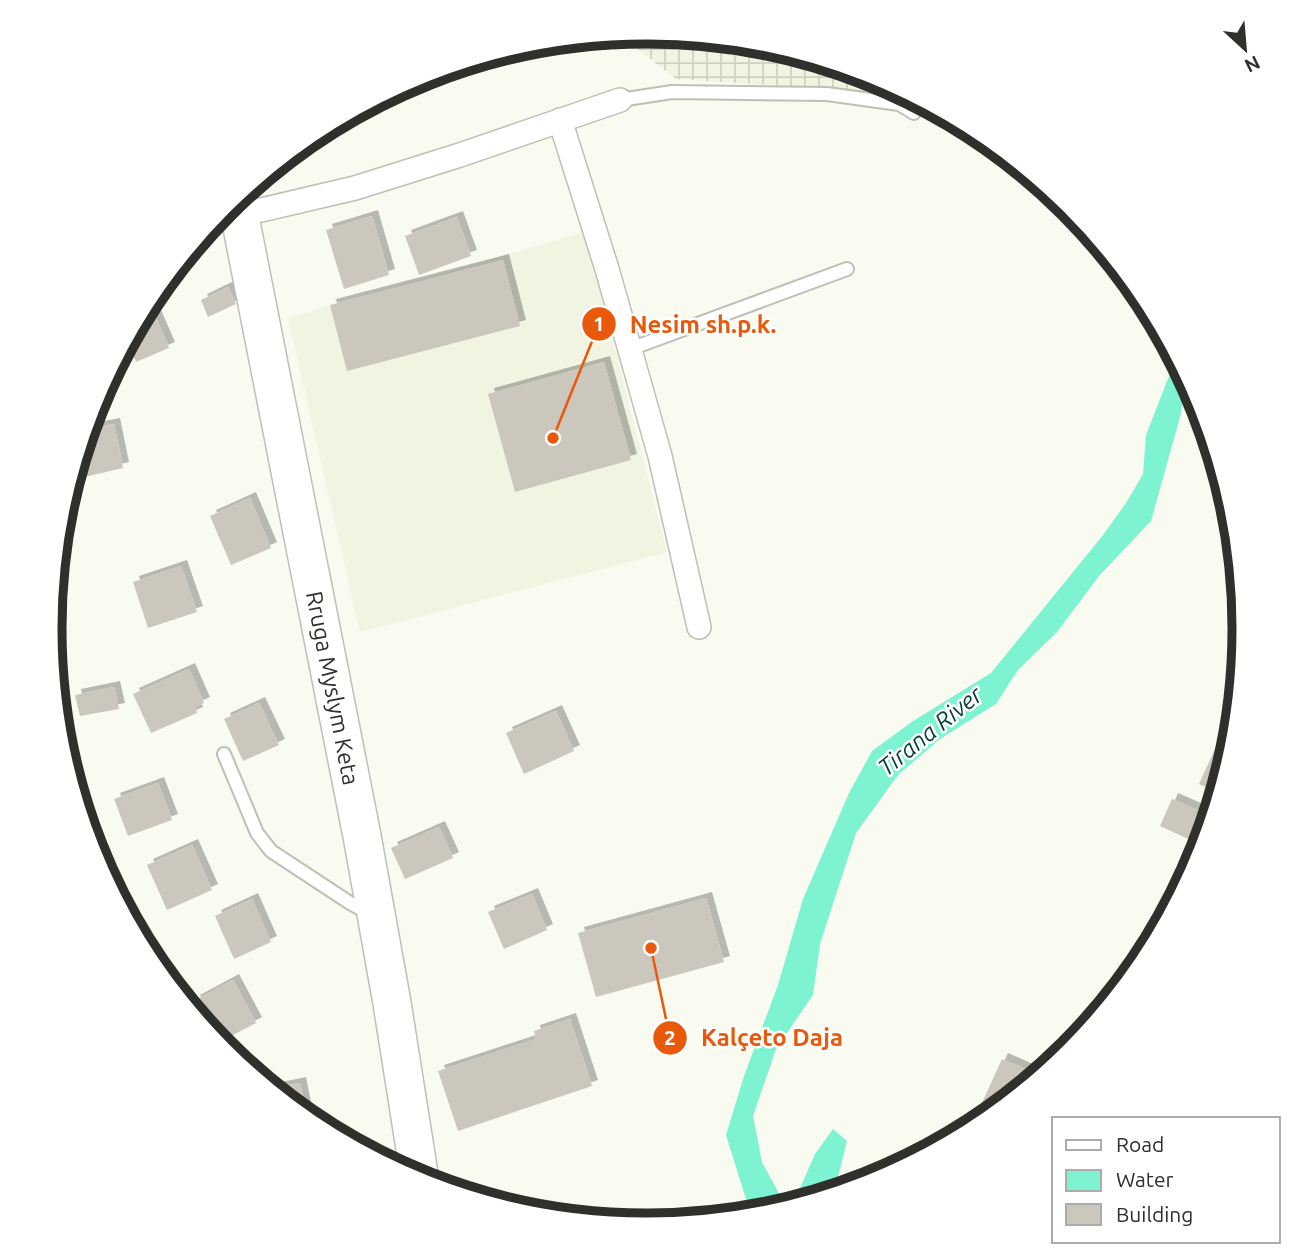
<svg xmlns="http://www.w3.org/2000/svg" width="1294" height="1257" font-family="Ubuntu,sans-serif">
	<style>
		.built { fill: #f0f4e1 }
		.industrial { fill: url(#industrial-grid) }
		.water { fill: #7ef3d2 }
		.building { fill: #cbc7bc; filter: url(#shadow) }
		.lines { fill: none; stroke-linecap: round; stroke-linejoin: round }
		.lane-casing { stroke: #bec0b5; stroke-width: 16 }
		.street-casing { stroke: #bec0b5; stroke-width: 26 }
		.primary-casing { stroke: #bec0b5; stroke-width: 40 }
		.lane { stroke: #fff; stroke-width: 12 }
		.street { stroke: #fff; stroke-width: 23 }
		.primary { stroke: #fff; stroke-width: 37 }
		.labels { text-anchor: middle; dominant-baseline: central; stroke-width: 5; stroke-linejoin: round; paint-order: stroke }
		.street-label { font-size: 23px; fill: #2f302c; stroke: #fff }
		.water-label { font-size: 24px; font-style: italic; fill: #0c4135; stroke: #fff }
		.rim { fill: none; stroke: #2f302c; stroke-width: 9 }
		.leader { fill: none; stroke: #e8590c; stroke-width: 2.5 }
		.callout-dot { fill: #e8590c; stroke: #fff; stroke-width: 2.5 }
		.mark-label { font-size: 21px; text-anchor: middle; font-weight: bold; fill: #fff }
		.callout-label { font-size: 24px; text-anchor: middle; font-weight: bold; fill: #e8590c; stroke: #fff; stroke-width: 5; stroke-linejoin: round; paint-order: stroke }
	</style>
	<defs>
		<pattern id="industrial-grid" width="8" height="8" patternUnits="userSpaceOnUse" patternTransform="scale(1.75)"><rect width="8" height="8" fill="#f0f4e1"/><path d="M0 4h8M4 0v8" fill="none" stroke="#ced2c1"/></pattern>
		<filter id="shadow"><feDropShadow dx="6" dy="-6" stdDeviation="0" flood-color="#0004"/></filter>
	</defs>
	<rect width="100%" height="100%" fill="#f9fbf0"/>
	<path class="built" d="M585 232 667 552 360 632 288 318Z"/>
	<path class="industrial" d="M647 32 764 43 876 77 907 94 676 79 618 34Z"/>
	<path class="water" d="M1176 358 1187 378 1180 417 1151 521 1099 576 1057 632 1018 670 996 704 940 739 898 775 856 833 820 944 813 995 776 1049 753 1116 762 1162 782 1199 797 1195 815 1154 833 1129 847 1141 834 1193 763 1214 751 1215 726 1135 744 1076 778 985 803 899 849 793 872 751 913 721 991 673 1103 535 1126 503 1143 474 1146 435Z"/>
	<path class="building" d="M372 216 389 275 344 289 326 230Z
		M457 217 471 256 419 275 405 236Z
		M503 260 520 326 347 371 330 305Z
		M228 287 236 304 208 317 201 300Z
		M152 309 169 348 136 362 127 341 142 314Z
		M604 362 631 460 515 492 488 394Z
		M114 424 123 468 80 478 77 461 87 429Z
		M250 498 271 548 231 565 210 516Z
		M181 566 197 612 148 628 133 582Z
		M189 669 204 703 195 707 197 713 151 733 133 694Z
		M114 687 119 709 80 716 75 695Z
		M259 703 279 745 243 761 224 719Z
		M556 711 574 751 524 774 506 733Z
		M1224 729 1234 734 1232 745 1218 793 1199 784Z
		M158 783 172 820 128 836 114 799Z
		M1172 799 1211 816 1198 857 1187 879 1184 878 1199 844 1160 826Z
		M439 827 453 858 405 879 391 848Z
		M192 845 212 890 167 910 147 865Z
		M532 894 547 930 504 949 488 912Z
		M706 898 724 962 596 997 578 933Z
		M252 899 271 942 234 959 215 916Z
		M233 980 256 1023 218 1043 212 1035 194 1001Z
		M570 1019 592 1086 458 1131 438 1071 536 1039 534 1031Z
		M1002 1059 1039 1075 978 1125 970 1129Z
		M300 1083 307 1118 271 1089Z"/>
	<g class="lines">
		<g class="lane-casing">
			<path id="lane" d="M620 100 672 92 827 94 899 104 914 113
				M630 349 847 269
				M224 754 257 833 271 851 350 903 370 914"/>
		</g>
		<g class="street-casing">
			<path id="street" d="M560 120 607 269 660 456 699 627
				M240 215 355 188 460 155 620 100"/>
		</g>
		<g class="primary-casing">
			<path id="primary" d="M236 197 362 836 392 1003 420 1180"/>
		</g>
		<use href="#lane" class="lane"/>
		<use href="#street" class="street"/>
		<use href="#primary" class="primary"/>
	</g>
	<g class="labels">
		<g class="street-label">
			<text transform="translate(333 688) rotate(79)">Rruga Myslym Keta</text>
		</g>
		<g class="water-label">
			<text transform="translate(930 731) rotate(-39)">Tirana River</text>
		</g>
	</g>
	<path d="M0 0H1294V1257H0ZM646 44H648A584 584 0 0 1 1232 628V629A584 584 0 0 1 648 1213H646A584 584 0 0 1 62 629V628A584 584 0 0 1 646 44Z" fill="#fff" fill-rule="evenodd"/>
	<path class="rim" d="M646 44H648A584 584 0 0 1 1232 628V629A584 584 0 0 1 648 1213H646A584 584 0 0 1 62 629V628A584 584 0 0 1 646 44Z"/>
	<path class="leader" d="M553 438L599 324M651 948L670 1038"/>
	<g class="callout-dot">
		<circle cx="553" cy="438" r="7"/>
		<circle cx="651" cy="948" r="7"/>
		<circle cx="599" cy="324" r="18"/>
		<circle cx="670" cy="1038" r="18"/>
	</g>
	<g class="mark-label">
		<text x="599" y="331">1</text>
		<text x="670" y="1045">2</text>
	</g>
	<g class="callout-label">
		<text x="703" y="333">Nesim sh.p.k.</text>
		<text x="772" y="1046">Kalçeto Daja</text>
	</g>
	<rect x="1052" y="1117" width="228" height="126" fill="#ffffff" stroke="#acacab" stroke-width="2"/>
	<rect x="1066" y="1140" width="35" height="10" fill="#ffffff" stroke="#acacab" stroke-width="2"/>
	<text x="1116" y="1152" font-size="21" fill="#2f302c">Road</text>
	<rect x="1066" y="1170" width="35" height="21" fill="#7ef3d2" stroke="#acacab" stroke-width="2"/>
	<text x="1116" y="1187" font-size="21" fill="#2f302c">Water</text>
	<rect x="1066" y="1204" width="35" height="21" fill="#cbc7bc" stroke="#acacab" stroke-width="2"/>
	<text x="1116" y="1222" font-size="21" fill="#2f302c">Building</text>
	<g transform="translate(1245 49) rotate(154)" stroke="#ffffff" stroke-width="5" paint-order="stroke">
	<path d="M0-5L12 26L0 18L-12 26Z" fill="#2f302c"/>
	<text y="-10" font-size="19" font-weight="bold" text-anchor="middle" fill="#2f302c">N</text>
	</g>
</svg>
